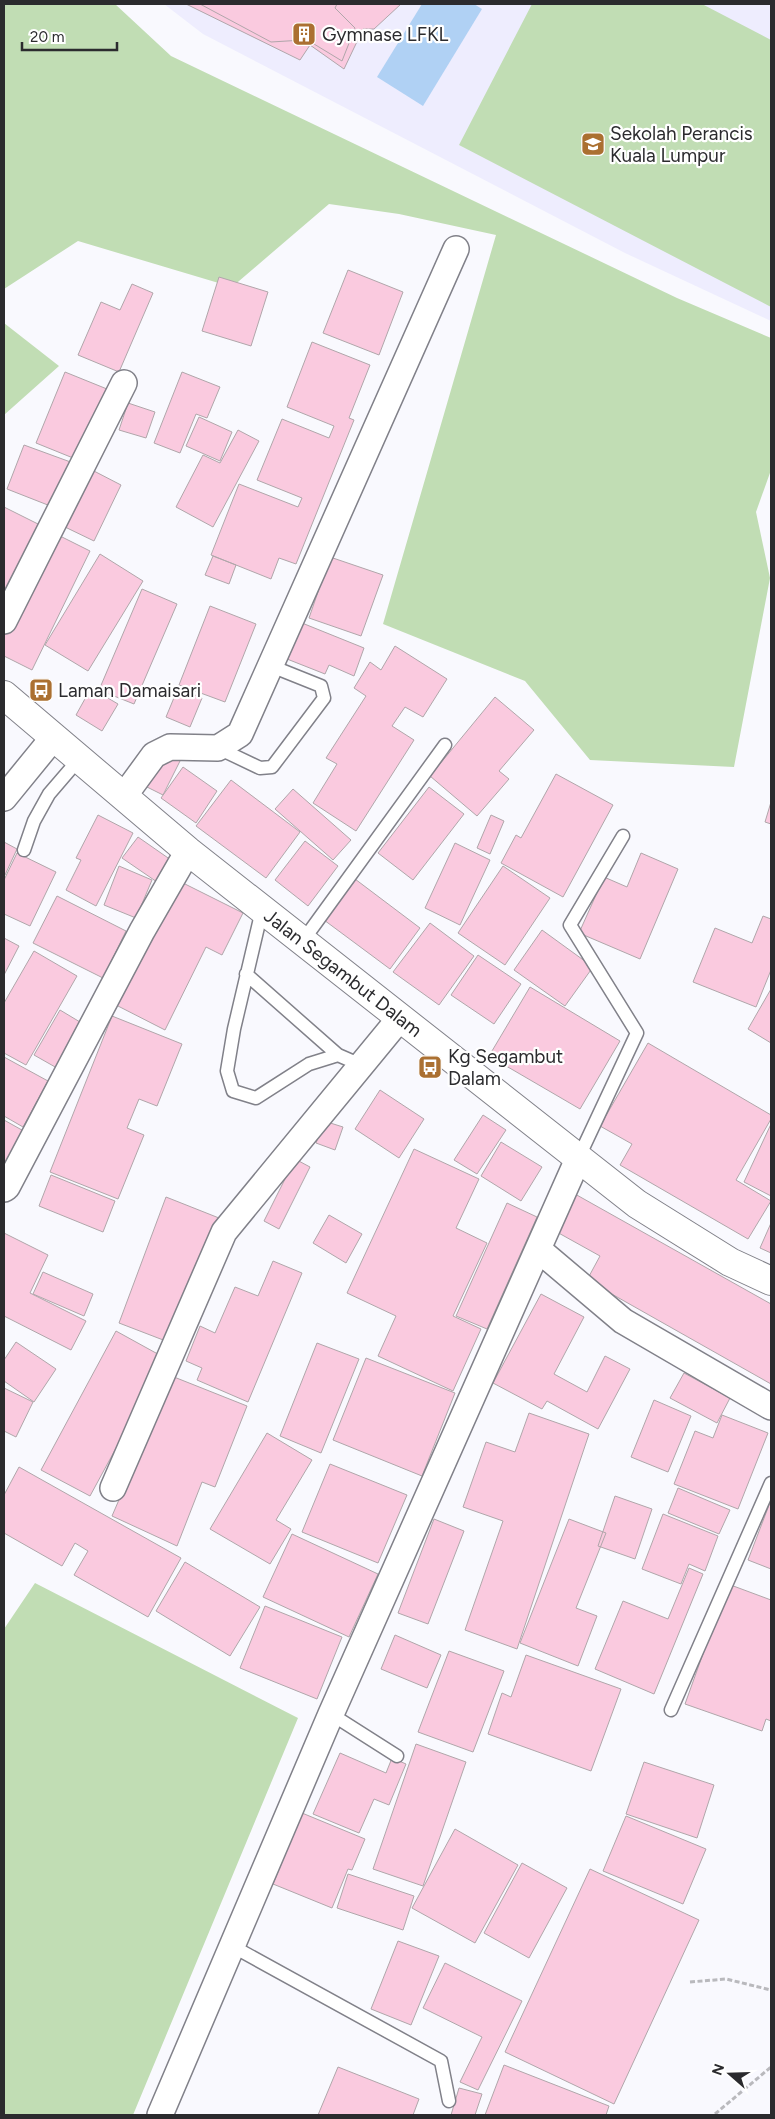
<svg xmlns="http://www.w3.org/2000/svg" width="775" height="2119" font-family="Figtree,sans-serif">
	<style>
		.built { fill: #eeedfe }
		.green { fill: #c1ddb4 }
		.water { fill: #b0d1f4 }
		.building { fill: #facadf; stroke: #b0a6aa }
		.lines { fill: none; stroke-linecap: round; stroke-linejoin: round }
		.lane-casing { stroke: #818189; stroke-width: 15 }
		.street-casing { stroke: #818189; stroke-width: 28 }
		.secondary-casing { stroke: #818189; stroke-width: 30 }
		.path { stroke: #b9b9bd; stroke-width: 3; stroke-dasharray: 5 2.5; stroke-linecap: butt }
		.lane { stroke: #fff; stroke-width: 12 }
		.street { stroke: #fff; stroke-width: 25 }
		.secondary { stroke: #fff; stroke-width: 28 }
		.labels { text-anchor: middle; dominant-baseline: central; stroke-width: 4.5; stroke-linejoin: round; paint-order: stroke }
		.poi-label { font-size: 19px; fill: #2b2b2e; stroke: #fff; text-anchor: start }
		.street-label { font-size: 19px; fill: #2b2b2e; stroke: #fff }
	</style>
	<rect width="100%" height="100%" fill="#f9f9fe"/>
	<path class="built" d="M164 4H771V321L625 253 203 34Z"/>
	<path class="green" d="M4 4H115L171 56 677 298 771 338V470L756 512 770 578 734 767 590 760 525 681 383 624 496 235 399 214 329 204 232 287 78 241 4 289Z
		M532 4H702L771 40V307L459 145Z
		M4 323 59 366 4 415Z
		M35 1583 298 1718 133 2115H4V1629Z"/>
	<path class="water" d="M422 4H474L482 9 423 106 377 77Z"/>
	<path class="building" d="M186 4H401L374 29H363L344 69 310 45 300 60Z
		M200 4H337L335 8 355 28 342 61 314 44 303 40 271 42Z
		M348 270 403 292 379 355 323 333Z
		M219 277 268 292 251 346 202 331Z
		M132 284 153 293 119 372 78 355 101 302 120 310Z
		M312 342 370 365 349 418 354 420 296 564 279 558 271 579 211 555 239 484 298 507 302 498 257 480 282 419 329 438 334 426 287 407Z
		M65 372 107 389 78 460 36 443Z
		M182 372 220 387 207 418 196 414 180 453 154 443Z
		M128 403 155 412 146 438 119 430Z
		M199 417 232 432 220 461 186 446Z
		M238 430 259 441 213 527 176 507 203 455 220 463Z
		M24 445 76 464 58 509 7 489Z
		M92 470 121 485 94 541 65 527Z
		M4 507 40 525 4 596Z
		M54 533 90 551 32 670 4 656V635Z
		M100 554 143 581 88 671 45 645Z
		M213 556 236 565 229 584 205 575Z
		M330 557 383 575 361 636 309 618Z
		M142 589 177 604 134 704 99 690Z
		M210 606 256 624 225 702 179 685Z
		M302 623 364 648 354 676 329 665 325 674 287 659Z
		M395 646 447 679 423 717 405 707 392 726 414 740 356 831 313 803 337 764 326 758 366 696 354 688 370 662 381 670Z
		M91 688 118 704 102 731 76 715Z
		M178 688 202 698 190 727 166 717Z
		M495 697 534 730 499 771 509 779 477 816 430 776Z
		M163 753 180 761 163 795 147 787Z
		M183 767 217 791 196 823 161 798Z
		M556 774 613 805 563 897 501 863 516 835 521 838Z
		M231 780 300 832 266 878 196 826Z
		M429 787 464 814 413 880 378 853Z
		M293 789 351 840 333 860 275 809Z
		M771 802V824L765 822Z
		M98 815 133 833 96 906 66 890 81 860 76 858Z
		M491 815 504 821 490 854 477 848Z
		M138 837 171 860 157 882 122 858Z
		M305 841 338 866 308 906 275 880Z
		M4 842 17 849 5 875H4Z
		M455 843 490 860 460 925 425 908Z
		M17 853 56 872 30 926 4 914V880Z
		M641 853 678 869 640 959 579 933 604 877 627 887Z
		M119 866 152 880 136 918 104 905Z
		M503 866 550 898 505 965 458 933Z
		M355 879 420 928 390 969 324 920Z
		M179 881 243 913 222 955 206 947 165 1030 116 1005Z
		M57 896 126 931 103 978 33 943Z
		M763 916 771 919V970L756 1007 693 982 715 928 752 943Z
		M430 923 474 956 439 1005 393 972Z
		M542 930 593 967 565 1006 514 970Z
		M4 938 19 946 4 975Z
		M34 951 77 976 26 1065 4 1053V1003Z
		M478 955 521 984 494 1024 451 995Z
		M530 987 620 1041 580 1109 489 1056Z
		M771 989V1043L748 1029Z
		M60 1010 90 1028 64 1072 34 1055Z
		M112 1016 182 1044 157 1106 139 1099 127 1128 144 1135 118 1199 50 1172Z
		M648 1043 771 1115V1119L736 1180 771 1201 748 1239 620 1165 632 1144 600 1126Z
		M4 1057 48 1081 23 1127 4 1116Z
		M380 1090 424 1119 399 1158 355 1129Z
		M483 1115 506 1130 477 1174 454 1160Z
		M4 1120 29 1134 4 1179Z
		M324 1121 343 1127 335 1150 316 1143Z
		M771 1124V1196L744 1182Z
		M501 1142 542 1167 521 1201 481 1176Z
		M414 1149 479 1179 456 1228 487 1243 453 1316 481 1329 453 1391 378 1356 396 1316 347 1293Z
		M295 1159 310 1167 279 1229 264 1221Z
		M51 1175 115 1201 103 1232 39 1206Z
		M575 1194 771 1304V1384L587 1280 600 1256 555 1231Z
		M166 1197 219 1218 171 1343 119 1323Z
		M507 1203 537 1217 487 1329 456 1316Z
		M329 1215 362 1234 346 1263 313 1243Z
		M771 1223V1253L760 1248Z
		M4 1233 48 1255 30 1293 86 1321 71 1350 4 1316Z
		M273 1261 302 1273 248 1402 197 1380 202 1368 186 1361 200 1326 215 1333 235 1287 258 1296Z
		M43 1272 93 1294 84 1316 33 1294Z
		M541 1294 584 1317 554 1374 587 1392 605 1356 630 1369 598 1429 547 1401 542 1409 493 1383Z
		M116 1331 165 1358 90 1496 41 1470Z
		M16 1342 56 1369 34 1402 4 1381V1360Z
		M317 1343 359 1359 321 1453 280 1436Z
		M366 1358 455 1393 422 1476 333 1440Z
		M684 1373 730 1398 717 1423 670 1398Z
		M169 1375 247 1406 215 1487 202 1482 177 1546 112 1516 153 1421Z
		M4 1388 33 1402 16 1437 4 1431Z
		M654 1400 691 1416 668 1472 631 1457Z
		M529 1413 589 1434 517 1649 465 1630 503 1521 463 1507 486 1442 515 1452Z
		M722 1415 768 1433 738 1509 674 1484 695 1431 713 1438Z
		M267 1433 312 1460 276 1520 291 1529 270 1564 210 1529Z
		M330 1464 407 1495 378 1563 302 1532Z
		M19 1467 181 1558 148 1617 74 1575 88 1551 75 1543 62 1566 4 1533V1495Z
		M678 1488 730 1510 719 1534 668 1513Z
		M615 1496 652 1509 635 1559 598 1546Z
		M771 1500V1569L748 1560Z
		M663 1514 718 1536 705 1571 689 1564 681 1584 642 1569Z
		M434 1519 464 1531 428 1624 398 1613Z
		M569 1519 606 1533 576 1608 597 1616 578 1666 520 1643Z
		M292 1534 378 1574 349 1637 263 1597Z
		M185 1562 260 1607 230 1656 156 1611Z
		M689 1568 703 1574 654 1694 595 1669 623 1601 668 1619Z
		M728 1584 771 1600V1721L766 1719 762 1731 685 1704Z
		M265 1606 342 1637 317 1699 240 1668Z
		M395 1635 441 1655 427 1688 381 1669Z
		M449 1651 504 1671 473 1752 418 1732Z
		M526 1655 621 1689 591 1771 488 1734 502 1693 511 1697Z
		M416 1744 466 1762 423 1886 373 1869Z
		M340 1753 386 1773 392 1758 406 1764 389 1805 374 1799 359 1833 313 1814Z
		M644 1762 714 1785 697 1838 626 1814Z
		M302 1813 365 1839 352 1870 348 1869 332 1908 273 1884Z
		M626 1816 706 1849 683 1904 603 1871Z
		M455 1829 518 1865 475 1943 412 1908Z
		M522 1863 567 1888 529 1958 484 1933Z
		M590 1869 699 1920 614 2104 505 2052Z
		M348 1874 414 1896 403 1930 337 1908Z
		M398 1941 439 1956 411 2025 371 2009Z
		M445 1963 522 2001 478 2090 460 2082 482 2037 423 2008Z
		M504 2065 609 2106 606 2115H485Z
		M338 2067 419 2099 413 2115H318Z
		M459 2088 482 2094 475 2115H451Z"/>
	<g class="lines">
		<g class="lane-casing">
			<path id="lane" d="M218 748 260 768 272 767 324 698 321 686 271 666
				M24 850 34 821 49 794 79 759
				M262 910 234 1029 227 1071 233 1091 256 1098 309 1064 338 1055 361 1065
				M302 942 445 745
				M246 974 338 1055
				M578 1159 637 1033 570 925 623 836
				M671 1710 771 1483
				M331 1714 397 1756
				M232 1946 441 2061 449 2101"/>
		</g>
		<g class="street-casing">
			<path id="street" d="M4 621 124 383
				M124 796 154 755 170 747 218 748 240 734 456 249
				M4 798 53 738
				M4 1189 7 1187 142 931 188 851
				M539 1250 623 1321 771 1407
				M113 1488 224 1232 400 1018
				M160 2115 331 1714 578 1159"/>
		</g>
		<g class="secondary-casing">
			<path id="secondary" d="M4 695 188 851 637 1204 730 1262 771 1281"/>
		</g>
		<path class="path" d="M690 1982 726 1979 771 1990
			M715 2114 771 2067"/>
		<use href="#lane" class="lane"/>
		<use href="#street" class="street"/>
		<use href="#secondary" class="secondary"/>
	</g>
	<defs>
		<g id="building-square" transform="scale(1.25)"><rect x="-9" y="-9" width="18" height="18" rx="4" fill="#ab7031" stroke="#fff"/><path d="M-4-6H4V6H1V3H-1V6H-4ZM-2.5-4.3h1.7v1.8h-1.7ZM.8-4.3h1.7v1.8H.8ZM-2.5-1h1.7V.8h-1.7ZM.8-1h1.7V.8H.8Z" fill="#fff"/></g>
		<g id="school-square" transform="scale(1.25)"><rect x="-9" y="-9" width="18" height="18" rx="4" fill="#ab7031" stroke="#fff"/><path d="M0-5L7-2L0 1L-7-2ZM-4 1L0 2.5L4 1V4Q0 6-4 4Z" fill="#fff"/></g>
		<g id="bus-square" transform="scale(1.25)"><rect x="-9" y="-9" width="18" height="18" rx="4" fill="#ab7031" stroke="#fff"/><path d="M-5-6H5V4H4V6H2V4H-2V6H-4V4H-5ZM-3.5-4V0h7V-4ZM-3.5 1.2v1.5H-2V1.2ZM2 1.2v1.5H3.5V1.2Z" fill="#fff"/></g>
	</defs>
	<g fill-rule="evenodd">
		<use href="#building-square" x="304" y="34"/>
		<use href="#school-square" x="593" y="144"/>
		<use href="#bus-square" x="41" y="690"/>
		<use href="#bus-square" x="430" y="1067"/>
	</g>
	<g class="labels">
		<g class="poi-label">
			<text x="322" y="34">Gymnase LFKL</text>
			<text x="610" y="133">Sekolah Perancis<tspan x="610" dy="22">Kuala Lumpur</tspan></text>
			<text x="58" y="690">Laman Damaisari</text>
			<text x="448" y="1056">Kg Segambut<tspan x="448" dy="22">Dalam</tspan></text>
		</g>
		<g class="street-label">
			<text transform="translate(343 973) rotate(38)">Jalan Segambut Dalam</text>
		</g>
	</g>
	<rect width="775" height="2119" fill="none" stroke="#2b2b2e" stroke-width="10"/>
	<g transform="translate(730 2074) rotate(290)" stroke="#ffffff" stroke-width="4" paint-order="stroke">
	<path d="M0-4L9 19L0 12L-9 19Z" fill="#2b2b2e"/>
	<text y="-8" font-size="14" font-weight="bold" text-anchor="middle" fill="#2b2b2e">N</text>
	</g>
	<path d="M22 42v8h95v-8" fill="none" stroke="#2b2b2e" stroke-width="2.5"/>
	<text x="30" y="42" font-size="15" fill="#2b2b2e" stroke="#ffffff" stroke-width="4" paint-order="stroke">20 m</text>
</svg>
